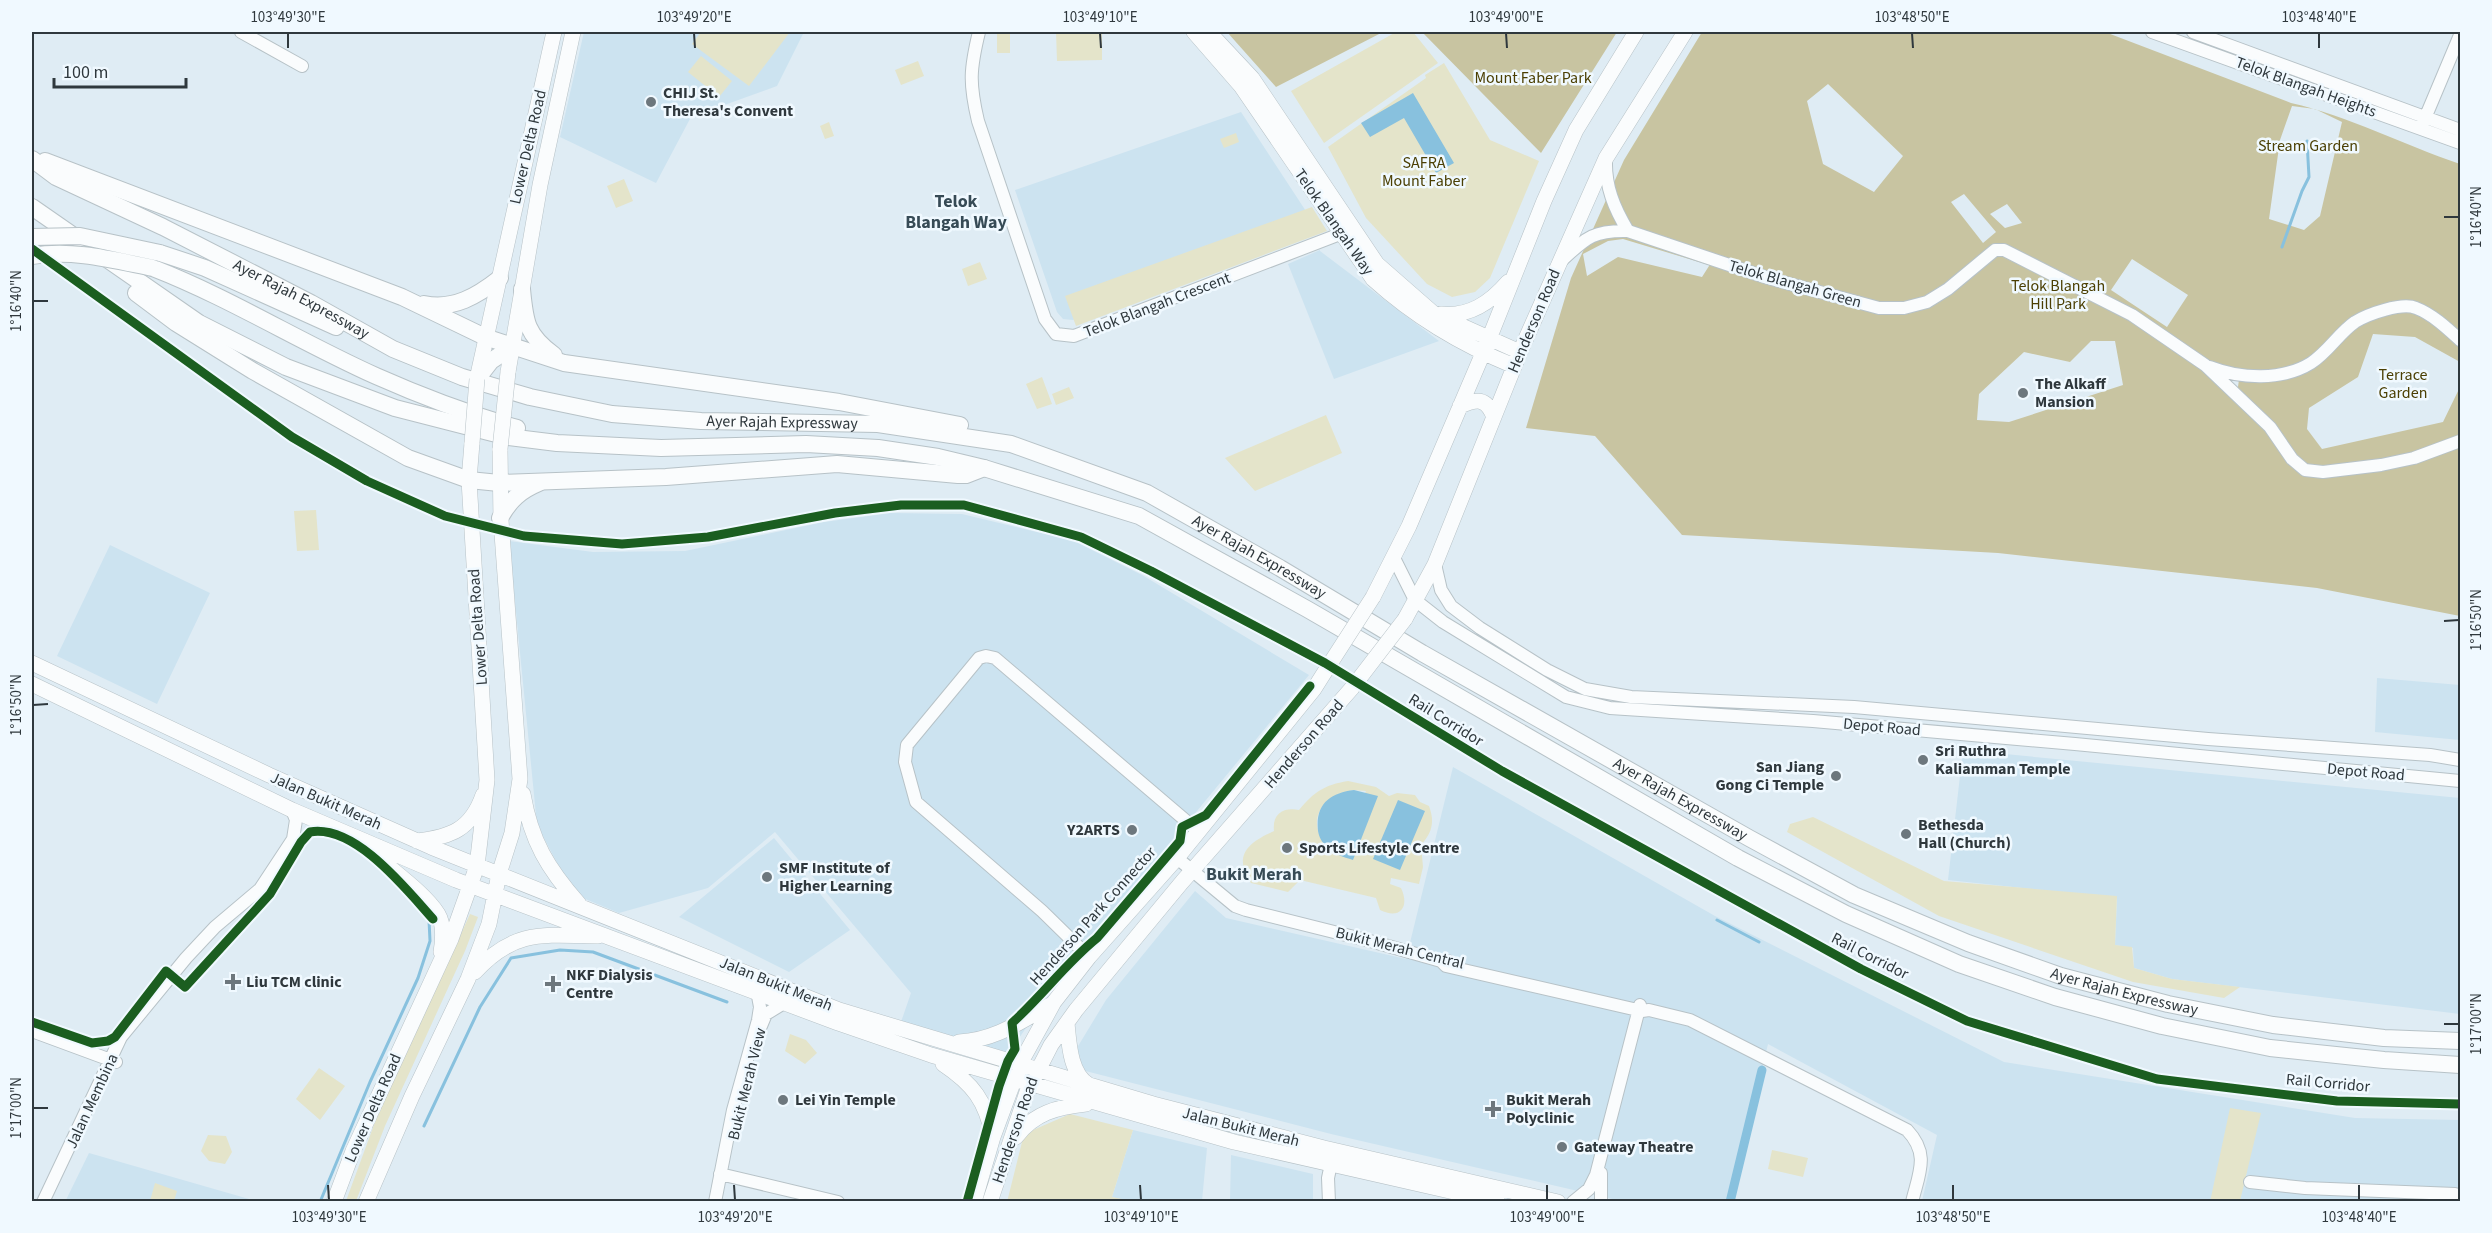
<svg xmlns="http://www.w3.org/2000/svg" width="2492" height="1233" font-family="'Source Sans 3',sans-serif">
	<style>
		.built { fill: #cce3f0 }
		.green { fill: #e4e4ca; fill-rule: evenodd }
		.forest { fill: #c8c4a1; fill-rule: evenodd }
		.water { fill: #88c1de }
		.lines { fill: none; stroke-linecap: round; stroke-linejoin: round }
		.stream { stroke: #88c1de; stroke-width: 3 }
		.canal { stroke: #88c1de; stroke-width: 9 }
		.minor-casing { stroke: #b7c2c7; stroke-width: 14 }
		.major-casing { stroke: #b7c2c7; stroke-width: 16 }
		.highway-casing { stroke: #b7c2c7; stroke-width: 18 }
		.minor { stroke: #fafcfd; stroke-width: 12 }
		.major { stroke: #fafcfd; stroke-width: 15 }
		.highway { stroke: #fafcfd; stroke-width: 16 }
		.major-bridge-casing { stroke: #b7c2c7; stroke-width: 16; stroke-linecap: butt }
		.highway-bridge-casing { stroke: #b7c2c7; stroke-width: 18; stroke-linecap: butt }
		.major-bridge { stroke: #fafcfd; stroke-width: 15 }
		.highway-bridge { stroke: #fafcfd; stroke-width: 16 }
		.cycleway-casing { stroke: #f0f9ff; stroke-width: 13 }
		.cycleway { stroke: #1b5e20; stroke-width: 9 }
		.ticks { fill: none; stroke: #2f383d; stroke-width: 2 }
		.poi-dot { fill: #6d777d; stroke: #f0f9ff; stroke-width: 2 }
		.labels { text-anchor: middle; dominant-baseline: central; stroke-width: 5; stroke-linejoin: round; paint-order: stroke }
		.park-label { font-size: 16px; fill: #4b3f03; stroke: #f0f9ff }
		.street-label { font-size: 16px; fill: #2f383d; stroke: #f0f9ff }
		.poi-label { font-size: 16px; font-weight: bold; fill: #2f383d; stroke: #f0f9ff; text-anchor: start }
		.neighbourhood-label { font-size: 18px; font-weight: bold; fill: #374b56; stroke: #f0f9ff }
		.neatline { fill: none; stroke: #2f383d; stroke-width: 2 }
		.ticks-label { font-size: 15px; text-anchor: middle; fill: #2f383d }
	</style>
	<rect width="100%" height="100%" fill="#dfecf4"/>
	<path class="built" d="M584 32H804L777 86 691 117 656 183 560 137Z
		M1241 112 1317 228 1073 320 1063 319 1057 312 1015 190Z
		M1320 250V251L1439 341 1334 379 1288 264Z
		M891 513 962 514 1074 541 1142 575 1309 675 1066 970 1008 1054 901 1022 911 993 775 832 708 888 619 913 583 898 564 876 537 825 509 541 593 552 685 551 824 522Z
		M110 545 210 593 157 704 57 656Z
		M2377 678 2460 685V740L2375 732Z
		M1963 750 2460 798V1014L2172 979 2134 968 2133 948 2115 945 2117 898 1948 880Z
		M1453 767 1715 916 2004 1062 2355 1118 2460 1120V1201H1922L1937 1135 1768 1044 1730 1202 1621 1201 1331 1134 1066 1066 1106 1000 1195 891 1226 918 1406 959Z
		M774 838 850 930 789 972 679 917Z
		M1133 1130 1207 1148 1202 1201 1132 1202 1112 1197Z
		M89 1153 256 1201 65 1202Z
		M1231 1155 1313 1174V1201H1230Z"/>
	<path class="green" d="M701 32H790L749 86 692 44Z
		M997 32H1010V53H997Z
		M1056 32H1102V60L1057 61Z
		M1396 32H1413L1438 63 1324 143 1291 91Z
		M701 56 732 81 719 97 688 72Z
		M918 61 924 76 901 85 895 70Z
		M1444 63 1490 140 1539 161 1490 278 1475 292 1452 297 1427 284 1366 218 1328 147 1426 78 1425 75Z
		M829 122 834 136 825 139 820 126Z
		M1236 133 1239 142 1224 148 1220 139Z
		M624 179 633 201 616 208 607 186Z
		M1312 207 1327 231 1076 326 1065 296Z
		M980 262 987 279 968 286 962 269Z
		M1042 377 1052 404 1037 409 1026 384Z
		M1069 387 1074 398 1056 405 1052 394Z
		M1326 415 1342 453 1255 491 1225 458Z
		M316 510 319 550 297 551 294 511Z
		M1348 781 1376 787 1389 796 1397 793 1415 795 1420 802 1429 806C1435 822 1432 833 1421 845L1423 867 1419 884 1391 878 1390 884 1401 888C1410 907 1400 920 1380 910L1376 898 1300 880 1288 892 1251 883C1232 855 1249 842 1274 831 1272 814 1283 807 1299 810 1314 792 1324 785 1348 781ZM1354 790 1366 791 1337 854C1302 831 1316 795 1354 790Z
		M1813 817 1944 881 2117 896 2115 945 2132 947 2134 968 2172 979 2240 987 2224 998 2133 982 1939 916 1787 832 1790 824Z
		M470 914 478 917 465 951 385 1126 356 1201H346L375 1122Z
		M790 1034 806 1040 817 1053 805 1064 785 1051Z
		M319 1068 345 1086 320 1120 296 1099Z
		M2230 1108 2261 1113 2240 1201 2210 1202Z
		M1070 1114 1133 1130 1112 1197 1132 1201 1007 1202 1024 1134Z
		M208 1135 226 1136 232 1152 225 1164 209 1161 201 1151Z
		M1772 1150 1808 1158 1803 1177 1768 1169Z
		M155 1183 177 1191 174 1201H150Z"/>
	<path class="forest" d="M1227 32H1383L1276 87Z
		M1422 32H1617L1541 153Z
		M1702 32H2105L2291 103C2348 116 2404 145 2460 164V362L2415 337 2373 334 2358 377 2309 408 2307 429 2322 449 2443 422 2460 387V616L2317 588 1998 553 1682 535 1595 436 1526 428 1571 278 1624 160ZM1828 84 1903 156 1874 192 1823 164 1807 101ZM2292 106 2315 109 2342 122 2320 216 2304 230 2269 219 2280 140ZM1964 194 1996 232 1983 243 1951 202ZM2007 204 2022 223 2005 228 1990 214ZM1623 239 1709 265V266L1702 277 1618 257 1587 276 1583 254 1608 241ZM2132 259 2188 295 2167 327 2111 290ZM2091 341H2115L2123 385 2009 422 1977 420 1979 394 2024 352 2070 362ZM2216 366 2240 372 2238 387 2229 395Z"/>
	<path class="water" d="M1413 93 1454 163 1436 173 1404 118 1370 137 1361 123Z
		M1354 790 1378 796 1353 860C1343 857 1334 854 1327 847 1322 843 1319 837 1318 831 1315 804 1330 793 1354 790Z
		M1398 800 1425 811 1400 870 1373 859Z"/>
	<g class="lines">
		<path class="stream" d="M2282 247 2302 191 2309 177 2307 141
			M1717 920 1759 942
			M424 1126 480 1007 511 958 560 950 593 952 727 1002
			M320 1202 370 1082 418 978 430 941 429 920"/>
		<path class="canal" d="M1730 1202 1762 1070"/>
		<g class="minor-casing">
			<path id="minor" d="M241 32 302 66
				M979 32C970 69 969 83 978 121L1045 319 1056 334 1074 336 1348 231
				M2152 32 2460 143
				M2193 32 2460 130
				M2423 123 2460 35
				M1606 159C1605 186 1614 208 1628 231
				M1561 261C1586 238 1593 230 1628 231L1768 278 1879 308H1904L1927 302 1948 289 1995 250H2004L2132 315 2205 365 2270 427 2292 459 2305 470 2323 472 2381 465 2414 458 2460 441
				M2210 367C2241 379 2282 381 2311 363 2328 352 2339 333 2355 322 2368 314 2402 302 2416 308 2432 314 2447 328 2460 340
				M1394 558 1415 600 1443 622 1566 697 1610 708 1813 721 2075 744 2460 781
				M1435 564 1441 590 1451 606 1480 628 1547 670 1585 689 1631 697 1854 707 2208 739 2430 755 2460 760
				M1177 858 1235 906 1246 910 1374 942 1441 961H1448
				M1089 957 1042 911 916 802 905 762 907 745 979 658 986 656 995 658 1198 831
				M1441 961 1446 966 1642 1011 1649 1010 1690 1020 1907 1130C1930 1154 1919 1173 1912 1202
				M761 1026 766 1014 784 1003
				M32 1031 116 1062
				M1601 1173V1202
				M720 1174 838 1202
				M2250 1182 2305 1188 2455 1194 2460 1199
				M43 1202 121 1037 186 958 215 927 260 889 293 839 296 820 292 810
				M715 1202 733 1110 758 1020 760 1007 757 991
				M1329 1202 1328 1178 1331 1164
				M1573 1202 1589 1189 1596 1175 1640 1005"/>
		</g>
		<g class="major-casing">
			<path id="major" d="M1194 32 1241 86 1373 279C1415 317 1462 345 1514 366
				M1209 32 1252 78 1377 264 1433 313 1520 352
				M1441 314C1469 317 1490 303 1508 282
				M508 372 540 185 573 32
				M477 379 554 32
				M1460 406C1477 399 1486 397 1494 417
				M1373 597 1409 526 1489 339 1544 201 1576 130 1636 32
				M1405 619 1435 564 1520 352 1606 158 1685 32
				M32 663 269 775 431 847 839 1010 1153 1104 1324 1148 1558 1202
				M32 684 292 810 456 880 838 1023 931 1055 1234 1142 1498 1202
				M523 794C531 841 548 869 579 904
				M417 841C450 837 471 830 483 795
				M361 842C383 865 422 889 438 914 444 924 443 941 441 952
				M475 972C514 929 544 935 598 936
				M1067 1023C1069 1043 1070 1074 1089 1085
				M959 1042C996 1040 1021 1021 1052 1004
				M943 1064C973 1084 986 1101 993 1137
				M1016 1137C1034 1113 1057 1107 1086 1104
				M334 1202 353 1151 451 939 477 866 487 780 469 480 472 443
				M366 1202 412 1096 468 979 489 924 499 874 512 833 520 779 501 520 500 449
				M974 1202 993 1137 1020 1064 1054 1002 1089 957 1177 858 1314 689 1326 670
				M990 1202 1027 1092 1051 1045 1076 1010 1182 882 1352 688"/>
		</g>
		<g class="highway-casing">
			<g id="highway">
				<path id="s1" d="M32 159 56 177 163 227 311 303 393 349 462 377 530 397 612 414 701 421 878 424 1011 444 1147 493 1280 568 1422 653 1749 838 1854 895 1968 943 2061 976 2168 1004 2273 1025 2384 1038 2460 1041"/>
				<path d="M45 161 402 297 485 337 564 363 839 402 960 425"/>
				<path d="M32 207 199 323 286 367 395 408 508 437 557 443 661 448 806 444 878 448 938 457 984 468 1139 516 1307 609 1738 858 1846 914 1959 964 2055 997 2162 1026 2270 1048 2384 1060 2460 1065"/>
				<path d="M160 253 205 268 336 327"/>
				<path d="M153 268C230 298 300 342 376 376 421 396 469 414 517 428"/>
				<path d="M522 289C525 321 526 335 554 355"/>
				<path d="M136 293 176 323 253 371 408 458 469 480 499 483 666 477 837 464 958 475H966L984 468"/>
				<path d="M424 304C454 310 477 296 500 278"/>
				<path d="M477 379 491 361 512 347"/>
				<path d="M500 518C510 500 520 491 539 483"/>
			</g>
		</g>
		<use href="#minor" class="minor"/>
		<use href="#major" class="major"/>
		<use href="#highway" class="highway"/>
		<g class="major-bridge-casing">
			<path id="major-bridge" d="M472 443 477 379
				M500 449 508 372
				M1326 670 1373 597
				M1352 688 1405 619"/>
		</g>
		<g class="highway-bridge-casing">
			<path id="highway-bridge" d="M32 237 80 236 160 253
				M32 256C73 249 113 260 153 268"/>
		</g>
		<use href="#major-bridge" class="major-bridge"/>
		<use href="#highway-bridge" class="highway-bridge"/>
		<g class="cycleway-casing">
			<path id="cycleway" d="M32 249 292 437 367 481 445 516 524 536 622 544 708 537 835 513 901 505H964L1081 537 1151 571 1325 663 1502 771 1861 969 1967 1021 2157 1079 2337 1101 2460 1104
				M32 1022 92 1043 108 1041 115 1037 166 971 185 987 270 894 301 842 310 832C355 824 406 889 433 919
				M967 1202 999 1086 1008 1061 1015 1049 1012 1023C1042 996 1066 963 1097 938L1180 841 1182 827 1206 815 1310 686"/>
		</g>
		<use href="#cycleway" class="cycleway"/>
	</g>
	<path class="ticks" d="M288 33V48M694 33 695 48M1100 33 1101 48M1506 33 1507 48M1912 33 1913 48M2319 33V48M2444 217H2459M33 301H48M2444 621 2459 620M33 705 48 704M2444 1024H2459M33 1108H48M328 1185 329 1200M734 1185 735 1200M1140 1185 1141 1200M1547 1185V1200M1953 1185V1200M2359 1185V1200"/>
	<g class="poi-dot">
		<circle cx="651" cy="102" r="6"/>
		<circle cx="2023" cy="393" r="6"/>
		<circle cx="1923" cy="760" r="6"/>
		<circle cx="1836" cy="776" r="6"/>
		<circle cx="1132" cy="830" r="6"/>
		<circle cx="1906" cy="834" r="6"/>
		<circle cx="1287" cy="848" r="6"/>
		<circle cx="767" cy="877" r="6"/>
		<path d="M230 973h6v6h6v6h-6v6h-6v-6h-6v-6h6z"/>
		<path d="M550 975h6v6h6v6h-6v6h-6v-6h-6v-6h6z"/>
		<circle cx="783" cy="1100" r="6"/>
		<path d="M1490 1100h6v6h6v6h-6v6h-6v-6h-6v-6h6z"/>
		<circle cx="1562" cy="1147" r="6"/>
	</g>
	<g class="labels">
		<g class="park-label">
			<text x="1533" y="78">Mount Faber Park</text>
			<text x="2308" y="146">Stream Garden</text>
			<text x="1424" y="163">SAFRA<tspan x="1424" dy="18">Mount Faber</tspan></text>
			<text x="2058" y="286">Telok Blangah<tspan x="2058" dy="18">Hill Park</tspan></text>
			<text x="2403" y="375">Terrace<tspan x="2403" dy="18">Garden</tspan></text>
		</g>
		<g class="street-label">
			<text transform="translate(2306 87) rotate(20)">Telok Blangah Heights</text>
			<text transform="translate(528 147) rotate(-77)">Lower Delta Road</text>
			<text transform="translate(1334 222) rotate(55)">Telok Blangah Way</text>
			<text transform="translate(1795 284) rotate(16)">Telok Blangah Green</text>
			<text stroke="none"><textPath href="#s1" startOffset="304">Ayer Rajah Expressway</textPath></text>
			<text transform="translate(1157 305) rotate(-21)">Telok Blangah Crescent</text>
			<text transform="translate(1534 321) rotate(-67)">Henderson Road</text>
			<text stroke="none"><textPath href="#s1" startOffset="808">Ayer Rajah Expressway</textPath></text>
			<text stroke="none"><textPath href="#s1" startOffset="1312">Ayer Rajah Expressway</textPath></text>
			<text transform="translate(478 627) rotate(-94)">Lower Delta Road</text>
			<text transform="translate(1446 720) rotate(32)">Rail Corridor</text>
			<text transform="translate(1882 727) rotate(5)">Depot Road</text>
			<text transform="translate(1304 744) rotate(-49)">Henderson Road</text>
			<text transform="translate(2366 772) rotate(5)">Depot Road</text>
			<text stroke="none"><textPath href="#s1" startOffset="1798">Ayer Rajah Expressway</textPath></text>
			<text transform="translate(326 801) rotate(24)">Jalan Bukit Merah</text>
			<text transform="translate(1093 916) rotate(-48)">Henderson Park Connector</text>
			<text transform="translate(1400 948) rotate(14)">Bukit Merah Central</text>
			<text transform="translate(1870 956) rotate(27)">Rail Corridor</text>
			<text transform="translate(776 984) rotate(22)">Jalan Bukit Merah</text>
			<text stroke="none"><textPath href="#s1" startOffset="2284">Ayer Rajah Expressway</textPath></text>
			<text transform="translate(2328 1083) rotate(5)">Rail Corridor</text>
			<text transform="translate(747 1084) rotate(-76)">Bukit Merah View</text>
			<text transform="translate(92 1101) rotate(-65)">Jalan Membina</text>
			<text transform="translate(373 1108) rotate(-66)">Lower Delta Road</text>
			<text transform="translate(1241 1127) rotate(14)">Jalan Bukit Merah</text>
			<text transform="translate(1015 1130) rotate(-71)">Henderson Road</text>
		</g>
		<g class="poi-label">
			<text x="663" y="93">CHIJ St.<tspan x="663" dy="18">Theresa's Convent</tspan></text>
			<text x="2035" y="384">The Alkaff<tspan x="2035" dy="18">Mansion</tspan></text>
			<text x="1935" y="751">Sri Ruthra<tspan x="1935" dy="18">Kaliamman Temple</tspan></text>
			<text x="1824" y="767" text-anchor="end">San Jiang<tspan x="1824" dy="18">Gong Ci Temple</tspan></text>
			<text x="1918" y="825">Bethesda<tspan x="1918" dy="18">Hall (Church)</tspan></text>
			<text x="1120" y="830" text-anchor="end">Y2ARTS</text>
			<text x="1299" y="848">Sports Lifestyle Centre</text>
			<text x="779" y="868">SMF Institute of<tspan x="779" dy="18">Higher Learning</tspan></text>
			<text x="566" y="975">NKF Dialysis<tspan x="566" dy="18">Centre</tspan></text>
			<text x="246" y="982">Liu TCM clinic</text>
			<text x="795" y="1100">Lei Yin Temple</text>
			<text x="1506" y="1100">Bukit Merah<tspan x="1506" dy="18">Polyclinic</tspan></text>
			<text x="1574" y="1147">Gateway Theatre</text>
		</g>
		<g class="neighbourhood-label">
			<text x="956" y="201">Telok<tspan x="956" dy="21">Blangah Way</tspan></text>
			<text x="1254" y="874">Bukit Merah</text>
		</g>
	</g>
	<rect width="2492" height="1233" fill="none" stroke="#f0f9ff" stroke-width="66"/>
	<path d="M54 78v9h132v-9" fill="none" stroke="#2f383d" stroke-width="3"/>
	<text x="63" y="78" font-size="18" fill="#2f383d" stroke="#f0f9ff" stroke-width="4.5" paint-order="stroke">100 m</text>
	<rect x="33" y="33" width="2426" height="1167" class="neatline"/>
	<g class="ticks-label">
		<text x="288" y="22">103°49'30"E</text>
		<text x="694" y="22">103°49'20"E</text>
		<text x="1100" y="22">103°49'10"E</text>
		<text x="1506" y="22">103°49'00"E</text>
		<text x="1912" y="22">103°48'50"E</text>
		<text x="2319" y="22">103°48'40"E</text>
		<text transform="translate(2476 217) rotate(-90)" y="5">1°16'40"N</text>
		<text transform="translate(16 301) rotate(-90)" y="5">1°16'40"N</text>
		<text transform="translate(2476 620) rotate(-90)" y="5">1°16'50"N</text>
		<text transform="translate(16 705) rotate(-90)" y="5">1°16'50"N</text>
		<text transform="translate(2476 1024) rotate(-90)" y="5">1°17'00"N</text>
		<text transform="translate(16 1108) rotate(-90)" y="5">1°17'00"N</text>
		<text x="329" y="1222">103°49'30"E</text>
		<text x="735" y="1222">103°49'20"E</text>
		<text x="1141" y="1222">103°49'10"E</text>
		<text x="1547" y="1222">103°49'00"E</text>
		<text x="1953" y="1222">103°48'50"E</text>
		<text x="2359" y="1222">103°48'40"E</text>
	</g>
</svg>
